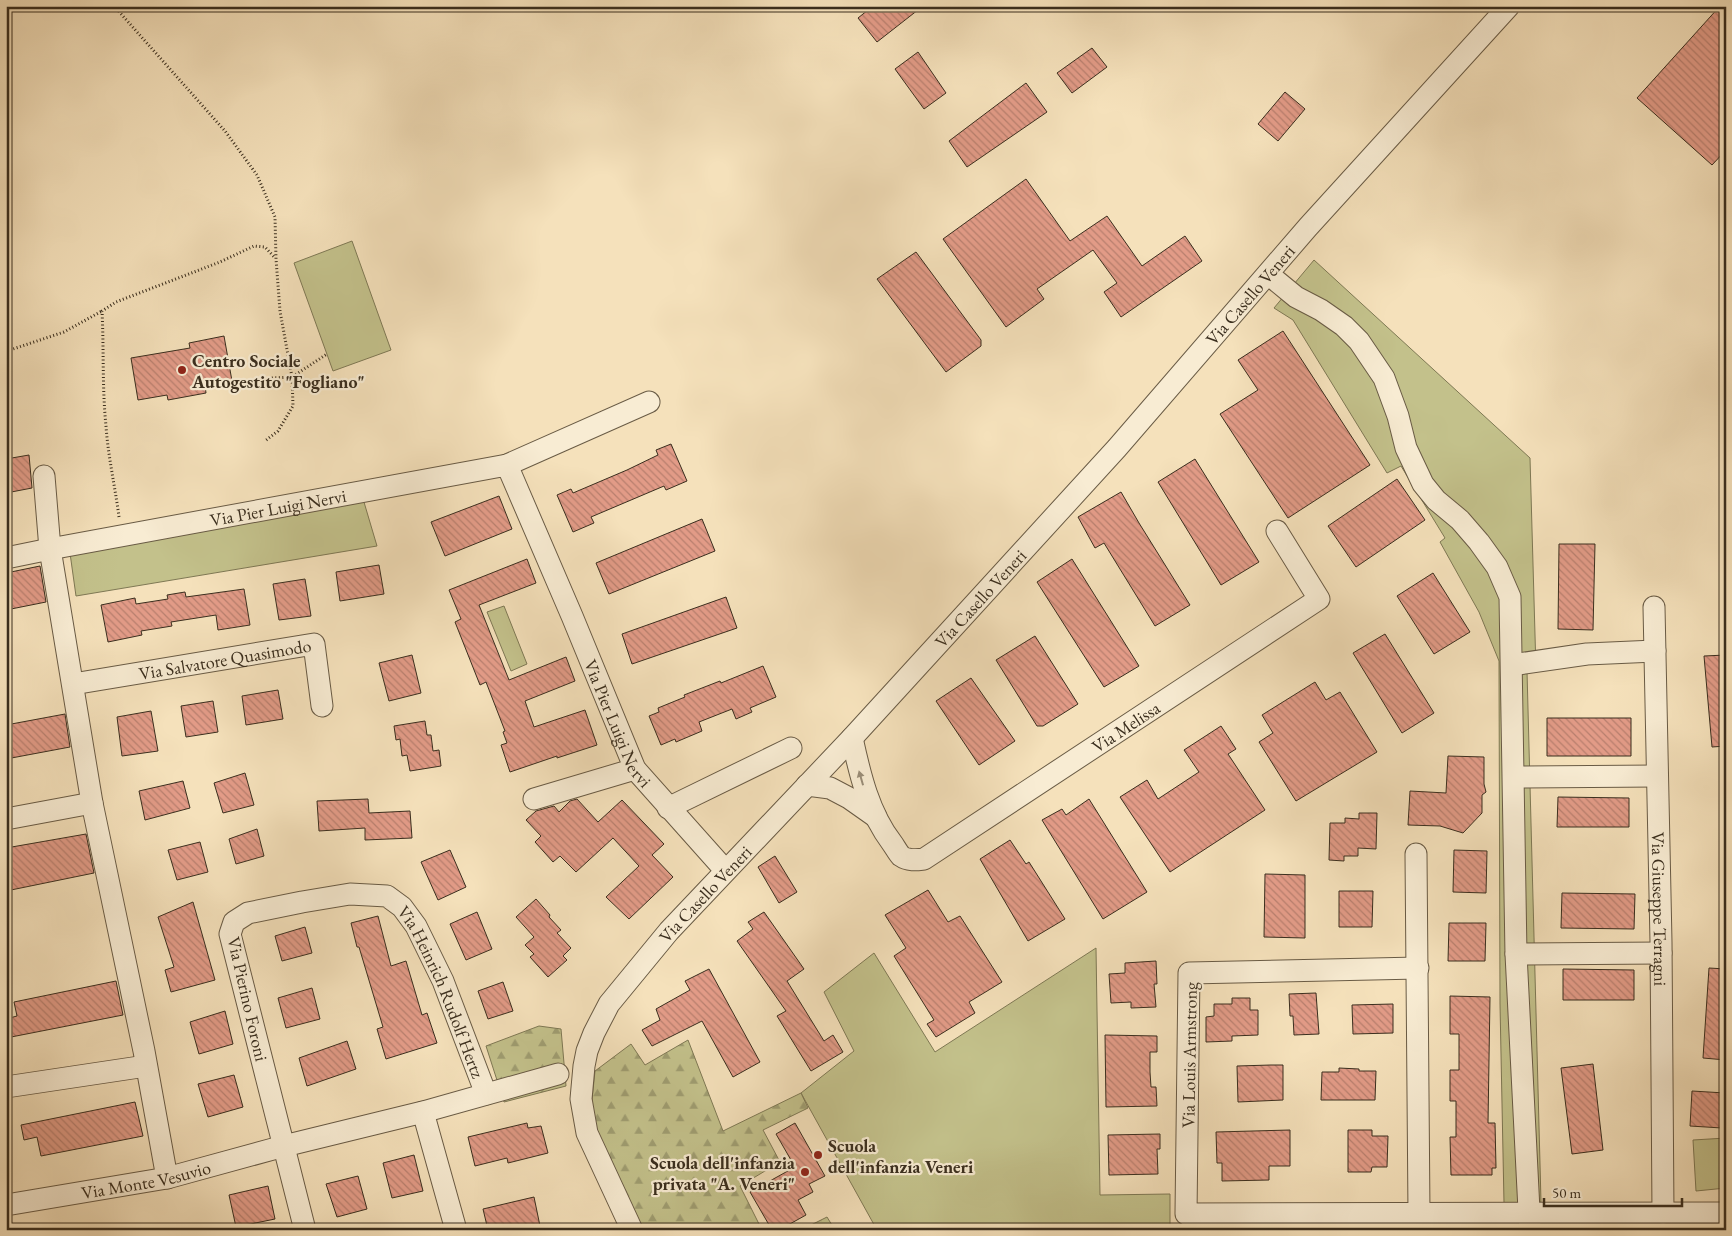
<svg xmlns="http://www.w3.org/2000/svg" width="1732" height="1236" font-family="'EB Garamond',serif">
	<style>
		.grass { fill: #c3c18b; stroke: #7e7854 }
		.forest { fill: url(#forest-firs); stroke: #7e7854 }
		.building { fill: url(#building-back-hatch); stroke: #3a2e1e }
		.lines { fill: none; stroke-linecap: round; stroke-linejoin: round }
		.minor-casing { stroke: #695b45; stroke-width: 23 }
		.path { stroke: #3a2e1e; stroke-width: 3; stroke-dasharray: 1 2.5; stroke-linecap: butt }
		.minor { stroke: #f8ecd3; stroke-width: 21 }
		.oneway { fill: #998d78 }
		.poi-dot { fill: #8f2418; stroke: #f8ecd3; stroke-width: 2 }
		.labels { text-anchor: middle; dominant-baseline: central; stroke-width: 4.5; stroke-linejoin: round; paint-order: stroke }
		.street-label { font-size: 18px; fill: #3a2e1e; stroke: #f8ecd3 }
		.poi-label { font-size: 18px; font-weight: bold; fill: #3a2e1e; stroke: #f8ecd3; text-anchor: start }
	</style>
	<defs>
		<pattern id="forest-firs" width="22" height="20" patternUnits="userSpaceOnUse" patternTransform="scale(1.25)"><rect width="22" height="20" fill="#c3c18b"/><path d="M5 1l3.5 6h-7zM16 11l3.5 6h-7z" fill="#9f9d71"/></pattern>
		<pattern id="building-back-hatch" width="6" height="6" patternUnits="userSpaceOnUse" patternTransform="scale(1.25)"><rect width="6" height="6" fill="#e29b87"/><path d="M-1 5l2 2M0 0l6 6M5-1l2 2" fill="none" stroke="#b87f6e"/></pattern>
	</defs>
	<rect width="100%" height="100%" fill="#f5e1bb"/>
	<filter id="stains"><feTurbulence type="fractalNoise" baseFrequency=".004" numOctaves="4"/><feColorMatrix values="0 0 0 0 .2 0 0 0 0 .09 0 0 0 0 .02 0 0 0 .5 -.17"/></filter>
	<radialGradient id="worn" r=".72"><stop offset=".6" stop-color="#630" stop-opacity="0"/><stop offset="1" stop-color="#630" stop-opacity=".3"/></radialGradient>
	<path class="grass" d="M352 241 391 350 333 371 294 263Z
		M1314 260 1530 458 1536 670 1527 671 1541 1202 1504 1203 1500 1004 1499 661 1479 612 1440 542 1445 538 1401 466 1387 473 1293 320 1274 308Z
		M361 492 377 546 76 596 69 546Z
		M504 606 527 664 511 671 487 612Z
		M1096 948 1100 1195 1170 1194V1230H877L801 1093 854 1051 824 992 874 953 935 1052Z
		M1726 1138V1188L1696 1191 1693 1140Z
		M715 1225 718 1230H690L692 1227Z"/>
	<path class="forest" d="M539 1026 561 1029 566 1086 504 1102 486 1046Z
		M688 1040 723 1131 801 1093 808 1108 763 1130 780 1162 740 1186 762 1230H718L715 1225 692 1227 690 1230H642L595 1131 592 1100 595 1071 631 1044 645 1065Z
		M827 1217 835 1230H801Z"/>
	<path class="building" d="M873 6H923L877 42 858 18Z
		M1720 6H1726V150L1712 165 1637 98Z
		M1092 48 1107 67 1072 93 1057 73Z
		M918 52 946 93 924 109 895 69Z
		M1026 83 1047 112 967 167 949 141Z
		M1285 92 1305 109 1278 141 1258 124Z
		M1026 179 1070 241 1107 216 1142 266 1185 236 1202 261 1121 317 1104 292 1117 283 1093 250 1037 289 1044 299 1006 327 943 239Z
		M916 252 981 340V346L946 372 877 279Z
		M1283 331 1370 465 1288 518 1220 414 1258 390 1238 360Z
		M224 336 232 381 205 386 206 393 168 400 167 395 138 400 131 358 190 348 189 343Z
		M671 444 687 481 666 490 664 486 591 517 594 523 573 532 557 495 571 489 573 493 627 470 658 455 656 450Z
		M29 455 32 488 6 493V459Z
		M1195 459 1259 562 1221 585 1158 482Z
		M1397 479 1425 520 1356 567 1328 526Z
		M1121 492 1139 523 1190 605 1155 626 1104 543 1095 548 1078 517Z
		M499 496 512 529 445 556 431 522Z
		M702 519 715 551 609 594 596 563Z
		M1559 544H1595L1593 630 1558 629Z
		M527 559 536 583 479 605 509 680 566 657 575 681 525 701 534 727 585 710 597 745 557 758V756L510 772 501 745 507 743 503 732 505 731 486 682 480 685 455 622 461 619 449 590Z
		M1072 559 1139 666 1104 687 1037 582Z
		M379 565 384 594 340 601 336 572Z
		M40 566 46 602 6 610V573Z
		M1433 573 1470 632 1434 654 1397 596Z
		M305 579 311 616 279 620 273 584Z
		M244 589 250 625 218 630 216 615 171 622 172 626 141 631 142 635 108 642 101 605 135 598 136 604 168 599 167 595 185 592 186 597Z
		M726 597 737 628 632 664 622 634Z
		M1385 634 1434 713 1402 733 1353 653Z
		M1035 636 1078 704 1043 726H1037L996 660Z
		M412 655 421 693 389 701 379 663Z
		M1726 655V746L1712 747 1704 656Z
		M763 666 776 697 750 708 752 712 736 719 732 709 699 722 702 731 676 742 675 739 661 745 649 716 659 712 658 708 685 697 684 695 720 681 721 683Z
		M971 678 1015 741 979 765 936 701Z
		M1315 682 1326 700 1340 692 1377 752 1296 801 1259 742 1273 733 1262 715Z
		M278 690 283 719 246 725 242 696Z
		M213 701 218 732 186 737 181 706Z
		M151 711 158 751 122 756 117 717Z
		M65 714 70 747 6 759V725Z
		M1547 718H1631V756H1547Z
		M425 721 427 735H431L433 751 439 750 441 766 410 771 407 755 402 756 400 739 396 740 394 726Z
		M1221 726 1236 749 1228 754 1265 810 1170 872 1120 797 1147 780 1158 799 1199 772 1184 750Z
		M1448 756 1484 757V784L1486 792 1482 795V813L1463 833 1440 826 1408 825 1410 791 1446 793Z
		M245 773 254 805 223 813 214 783Z
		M183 781 190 808 145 820 139 791Z
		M1558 797 1629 798V827H1557Z
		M368 799 369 813 410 811 412 838 365 840V828L319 831 317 801Z
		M577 799 598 822 622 800 664 844 652 855 673 877 629 919 606 897 639 866 613 838 576 872 560 856 553 862 535 842 541 836 526 820 536 811 554 806 559 812 570 801Z
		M1089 799 1147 892 1103 919 1042 820 1062 809 1066 815Z
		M1359 813H1377L1376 849 1358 848V856H1344V861L1329 860 1330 823H1345V818L1359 819Z
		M257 829 264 856 236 864 229 839Z
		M86 834 94 873 6 891V848Z
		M1010 840 1026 864 1029 862 1065 919 1028 941 980 859Z
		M200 842 208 872 177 880 168 850Z
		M450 850 466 887 438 900 421 862Z
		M1454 850 1487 851 1486 893 1453 892Z
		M775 856 797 892 779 903 758 867Z
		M1265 874 1305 875V938L1264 937Z
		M928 890 948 922 960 916 1002 982 969 1002 975 1013 936 1037 927 1024 934 1020 894 956 906 948 885 915Z
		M1339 891H1373L1372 927H1339Z
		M1562 893 1635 894 1634 929 1561 928Z
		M536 899 550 915 549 917 561 930 557 933 571 948 563 956 567 960 548 977 530 957 534 954 525 945 534 937 516 917Z
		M193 902 215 980 171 992 165 970 174 967 158 917Z
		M477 912 492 949 466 960 450 924Z
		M764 912 804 969 787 981 824 1041 833 1035 843 1052 811 1071 777 1016 786 1011 737 941 753 929 748 922Z
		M378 916 391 966 406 961 422 1015 427 1013 437 1043 386 1059 377 1029 383 1027 359 947H357L351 923Z
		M1449 923H1486L1485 961H1448Z
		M305 927 312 953 282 961 275 936Z
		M1156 961 1157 984H1154L1156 1007 1131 1008V1002L1111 1003 1109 974 1125 973V963Z
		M1709 968 1726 969V1060L1703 1058Z
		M709 969 760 1062 733 1077 702 1021 652 1046 642 1030 660 1020 656 1009 690 990 685 981Z
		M1563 969 1634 970V1000H1563Z
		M116 981 123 1015 6 1038V1019L17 1016 14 1002Z
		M503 982 513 1011 488 1019 478 991Z
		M312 988 320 1019 286 1028 278 998Z
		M1316 993 1319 1034 1294 1035 1293 1016H1290L1289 994Z
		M1450 996 1490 997 1488 1123H1495L1496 1168H1492V1175H1451L1450 1137H1456V1101H1450V1070H1459V1034H1450Z
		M1232 998H1250V1010H1258V1035L1232 1036V1041L1206 1042V1017L1214 1016V1004H1232Z
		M1393 1004V1033L1353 1034 1352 1005Z
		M225 1011 233 1044 199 1054 190 1022Z
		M1105 1035 1157 1036V1052H1150V1072L1151 1087H1156L1157 1106 1106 1107Z
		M347 1041 356 1069 307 1086 299 1058Z
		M1593 1064 1603 1150 1572 1154 1561 1068Z
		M1271 1065H1283V1100L1238 1102 1237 1066Z
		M1339 1068 1359 1069V1071H1376L1375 1100H1321L1322 1072H1339Z
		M234 1075 243 1107 208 1117 198 1084Z
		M1692 1091 1725 1093 1722 1128 1690 1126Z
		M135 1102 143 1136 41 1156 37 1137 24 1140 21 1125Z
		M527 1123 528 1128 541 1126 548 1153 508 1163 507 1158 475 1166 468 1137Z
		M795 1123 825 1176 809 1184 813 1192 798 1200 806 1215 779 1230H772L750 1192 795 1167 776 1134Z
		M1290 1130V1166H1269V1180L1222 1181V1163H1217L1216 1132Z
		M1348 1130H1372V1136H1388L1387 1167H1372L1371 1172H1348Z
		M1160 1134V1149H1157L1158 1174 1109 1175 1108 1135Z
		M414 1155 423 1191 392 1198 383 1163Z
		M358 1176 367 1209 337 1217 326 1184Z
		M268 1186 275 1219 236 1227 229 1195Z
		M534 1197 540 1226 523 1230H488L483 1209Z"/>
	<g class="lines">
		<g class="minor-casing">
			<g id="minor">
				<path d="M1268 274 1296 297 1321 310 1344 326 1359 341 1384 378 1398 416 1406 448 1423 484 1436 500 1460 520 1479 542 1497 567 1510 597 1516 954 1530 1230"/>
				<path d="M507 465 649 402"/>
				<path id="s1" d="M44 476 50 549 507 465 572 616 635 769 725 870"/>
				<path d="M6 558 50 549 92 803 144 1051 167 1178"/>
				<path id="s2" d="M1654 607 1661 942 1663 1213"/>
				<path d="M1512 665 1587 654 1655 651"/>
				<path id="s3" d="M73 684 314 644 322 706"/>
				<path id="s4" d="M852 738C860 775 869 813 892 843 895 847 898 853 901 856 908 861 916 860 924 859L1319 599 1277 531"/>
				<path d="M1514 777 1657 776"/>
				<path d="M807 785 830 788 849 798 876 817"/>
				<path d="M534 799 635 769"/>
				<path d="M668 808 791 748"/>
				<path d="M6 819 92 803"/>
				<path d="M1416 854 1419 1213"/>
				<path d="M1516 954 1661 953"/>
				<path d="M1418 968 1189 973 1186 1214 1726 1213"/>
				<path d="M6 1087 146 1066"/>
				<path d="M423 1112 456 1230"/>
				<path id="s5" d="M6 1205 167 1178 284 1146 423 1112 558 1074"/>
				<path id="s6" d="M305 1230 230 934 234 922 248 913 302 902 350 894 387 896 402 907 416 926 443 981 486 1094"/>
				<path id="s7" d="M632 1230 587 1133 581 1099 584 1066 587 1051 594 1033 609 1004 669 931 852 738 1117 448 1308 227 1509 6"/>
			</g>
		</g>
		<path class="path" d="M114 6 225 131 257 175 275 217 276 259 280 311 292 377 293 406 278 431 265 441
			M10 350 64 332 102 311
			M234 385 271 378 292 377 327 354
			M119 517C115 486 108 456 106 426 102 387 104 349 102 311L116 302 220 262 254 246 265 247 275 258"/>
		<use href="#minor" class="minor"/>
	</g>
	<defs><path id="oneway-solid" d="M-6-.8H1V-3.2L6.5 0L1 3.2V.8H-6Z" transform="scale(1.25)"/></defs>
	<use class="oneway" href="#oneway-solid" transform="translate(861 778) rotate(-106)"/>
	<g class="poi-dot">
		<circle cx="182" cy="370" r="5"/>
		<circle cx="818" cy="1155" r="5"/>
		<circle cx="805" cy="1172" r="5"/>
	</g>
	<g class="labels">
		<g class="street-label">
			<text stroke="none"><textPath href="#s7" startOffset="1198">Via Casello Veneri</textPath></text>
			<text stroke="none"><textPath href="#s1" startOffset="305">Via Pier Luigi Nervi</textPath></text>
			<text stroke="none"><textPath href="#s7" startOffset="792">Via Casello Veneri</textPath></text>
			<text stroke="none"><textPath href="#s3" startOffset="154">Via Salvatore Quasimodo</textPath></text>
			<text stroke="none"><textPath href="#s1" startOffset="819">Via Pier Luigi Nervi</textPath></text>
			<text stroke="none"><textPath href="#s4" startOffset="394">Via Melissa</textPath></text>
			<text stroke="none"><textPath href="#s7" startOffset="388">Via Casello Veneri</textPath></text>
			<text stroke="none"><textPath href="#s2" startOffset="302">Via Giuseppe Terragni</textPath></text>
			<text stroke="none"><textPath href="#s6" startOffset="588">Via Heinrich Rudolf Hertz</textPath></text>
			<text transform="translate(248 999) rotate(77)">Via Pierino Foroni</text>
			<text transform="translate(1189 1055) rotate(-89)">Via Louis Armstrong</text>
			<text stroke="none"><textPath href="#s5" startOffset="142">Via Monte Vesuvio</textPath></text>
		</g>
		<g class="poi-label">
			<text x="192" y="360">Centro Sociale<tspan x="192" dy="21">Autogestito "Fogliano"</tspan></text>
			<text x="828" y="1145">Scuola<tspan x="828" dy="21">dell'infanzia Veneri</tspan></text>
			<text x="795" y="1162" text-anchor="end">Scuola dell'infanzia<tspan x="795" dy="21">privata "A. Veneri"</tspan></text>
		</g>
	</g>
	<rect width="1732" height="1236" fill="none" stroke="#f5e1bb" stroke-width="25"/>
	<rect x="8" y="8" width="1717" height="1221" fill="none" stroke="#3a2e1e" stroke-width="2.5"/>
	<rect x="12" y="12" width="1707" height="1211" fill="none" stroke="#3a2e1e"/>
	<path d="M1544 1198v8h138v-8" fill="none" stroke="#3a2e1e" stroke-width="2.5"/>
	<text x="1552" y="1198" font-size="15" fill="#3a2e1e" stroke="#f8ecd3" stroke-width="4" paint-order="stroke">50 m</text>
	<rect width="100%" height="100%" filter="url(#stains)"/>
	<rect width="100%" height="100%" fill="url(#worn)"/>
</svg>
